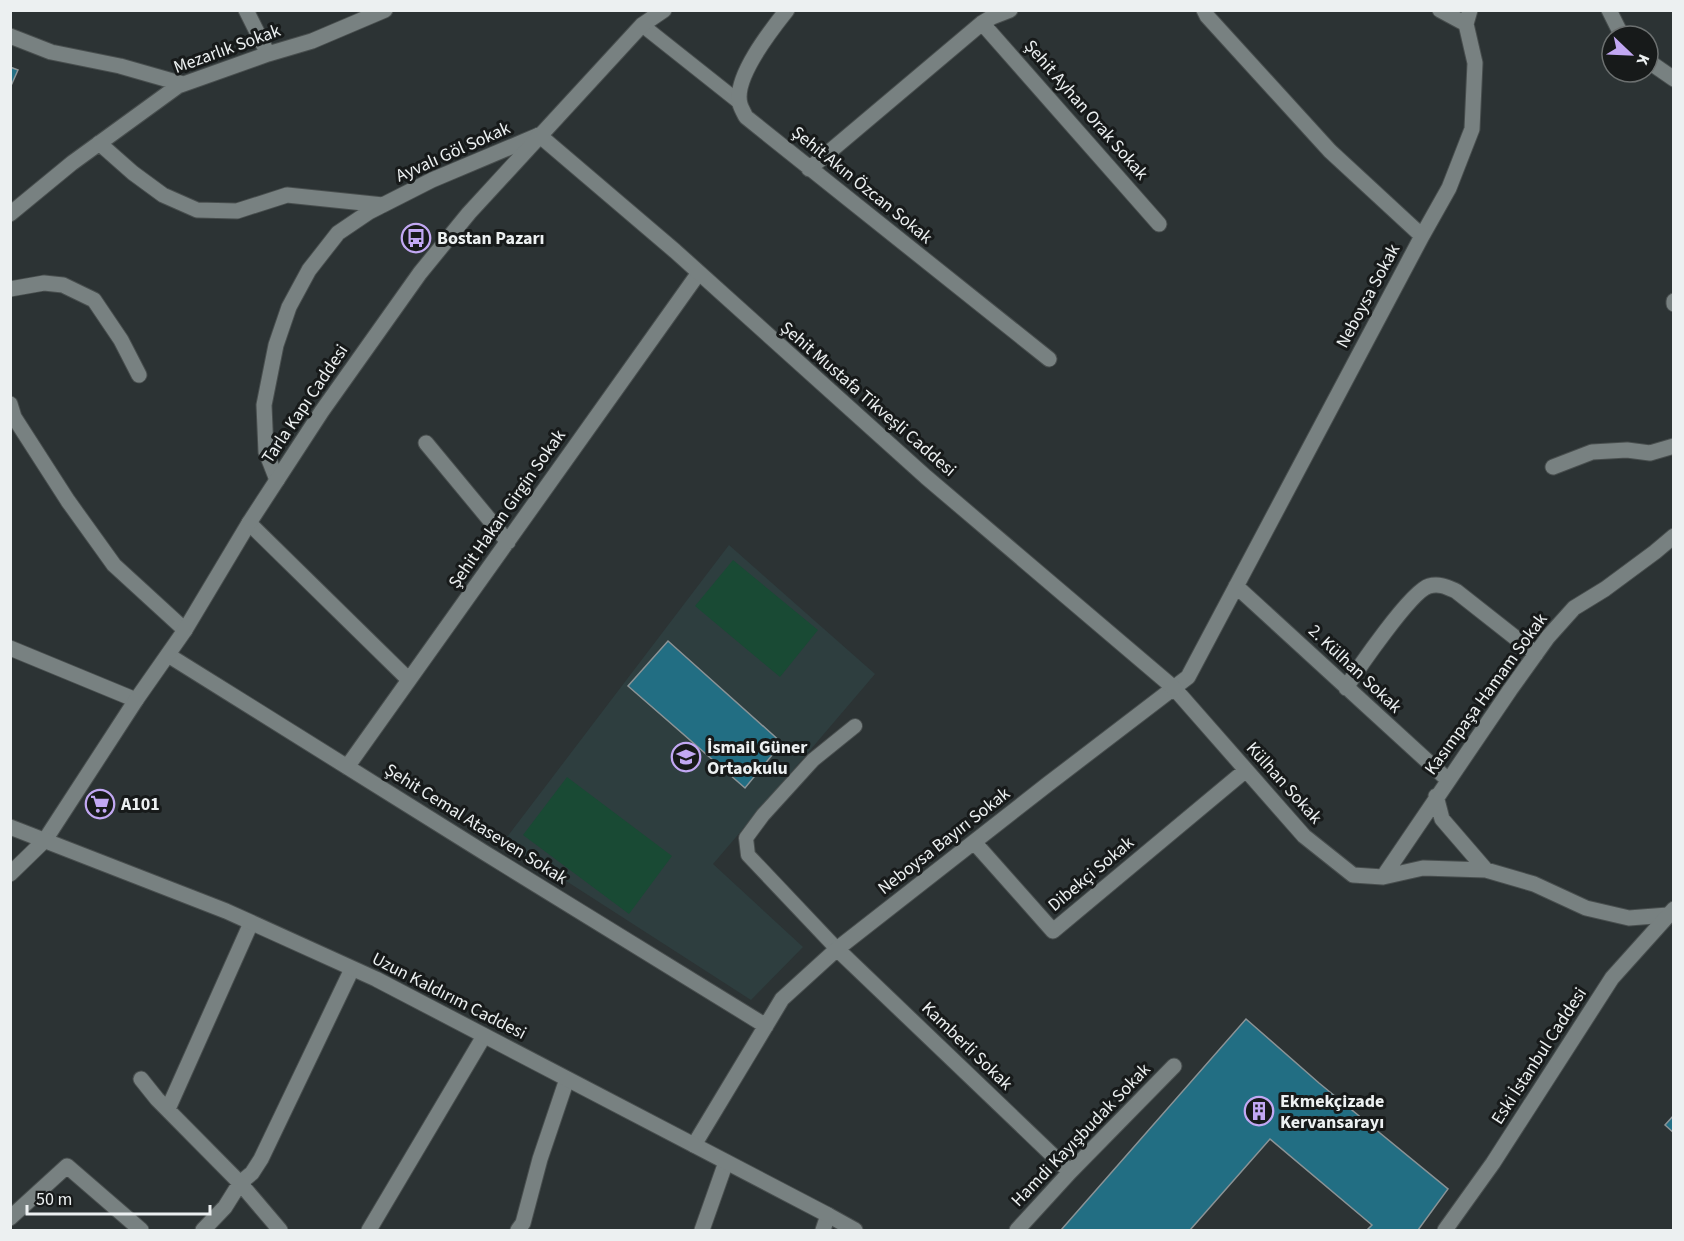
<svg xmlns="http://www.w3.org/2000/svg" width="1684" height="1241" font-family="'Source Sans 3',sans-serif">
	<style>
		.built { fill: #2e3e3f }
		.green { fill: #194a34 }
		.building { fill: #226e83; stroke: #8b9396; stroke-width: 1.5 }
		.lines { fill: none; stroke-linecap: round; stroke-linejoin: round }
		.service-casing { stroke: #484e4e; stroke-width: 16 }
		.minor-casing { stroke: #484e4e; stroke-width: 17 }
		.tertiary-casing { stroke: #484e4e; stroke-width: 17 }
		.secondary-casing { stroke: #484e4e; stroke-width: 17 }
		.service { stroke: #788181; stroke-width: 14 }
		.minor { stroke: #788181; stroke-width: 15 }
		.tertiary { stroke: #788181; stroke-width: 15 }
		.secondary { stroke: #788181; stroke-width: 15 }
		.labels { text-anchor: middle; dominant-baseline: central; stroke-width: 6; stroke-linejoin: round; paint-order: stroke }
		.street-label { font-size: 18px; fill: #ecf0f1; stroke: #171a1a }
		.poi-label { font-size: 18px; font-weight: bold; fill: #ecf0f1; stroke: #171a1a; text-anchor: start }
	</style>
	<rect width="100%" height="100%" fill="#2c3334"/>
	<path class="built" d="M729 545 875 674 713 864 803 947 751 1000 504 841Z"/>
	<path class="green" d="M733 560 818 630 780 677 695 606Z
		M567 777 672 856 629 914 523 835Z"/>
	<path class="building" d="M10 67 18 70 10 88Z
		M668 641 782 743 745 788 628 686Z
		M1246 1019 1319 1083 1448 1189 1418 1230H1367L1372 1225 1270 1139 1190 1230H1061Z
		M1674 1115V1133L1665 1125Z"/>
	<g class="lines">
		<g class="service-casing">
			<path id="service" d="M642 25 739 102
				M837 949 748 855 746 838 763 815 813 760 855 726"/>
		</g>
		<g class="minor-casing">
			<path id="minor" d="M246 10 268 54
				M787 10C771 30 733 78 740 104 741 108 744 113 746 117L1049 359
				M1204 10 1207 16 1330 151 1422 236
				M1440 10 1466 24
				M1609 10 1622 36
				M982 23 1159 224
				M10 36 51 52 120 66 183 84
				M1648 61 1674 79
				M99 143 133 173 163 195 197 210 237 211 287 195 383 205
				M809 169 982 23 992 17 1010 10
				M10 214 72 163 178 86 268 54 312 41 385 10
				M10 289 44 283 63 285 94 300 121 340 139 375
				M1674 301V304
				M10 404 14 417 68 501 114 565 185 630
				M426 443 508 542
				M1553 467 1592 452 1627 450 1650 453 1674 446
				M277 480 266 452 264 405 276 345 289 307 309 270 338 233 369 212 432 180 539 135
				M249 523 409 680
				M1236 586 1448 780
				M10 648 136 700
				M168 655 485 853 766 1026
				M1174 688 1304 836 1353 875 1383 877 1423 868 1486 870 1534 884 1586 908 1629 918 1668 915
				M1346 688C1357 670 1411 591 1429 586 1439 583 1447 587 1456 591L1536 654
				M347 767 698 274
				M1436 796 1442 819 1486 870
				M974 842 1053 931 1246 770
				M1383 877 1510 690 1548 637 1574 608 1605 589 1655 552 1674 536
				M837 949 1070 1172
				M141 1079 157 1099 240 1183 280 1230
				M168 1109 251 923
				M694 1145 782 999 837 949 1048 784 1188 677 1422 236 1449 188 1472 129 1475 63 1466 24 1470 10
				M10 1218 67 1166 141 1230
				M203 1230 225 1207 240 1183 252 1173 261 1159 352 969
				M369 1230 484 1036
				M518 1230 523 1223 540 1159 567 1079
				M702 1230 726 1162
				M823 1230 828 1215
				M1017 1230 1070 1172 1174 1066"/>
		</g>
		<g class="tertiary-casing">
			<path id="tertiary" d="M539 135 675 251 926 477 1174 688
				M45 840 136 700 185 630 249 523 322 411 420 273 469 213 642 25 664 10"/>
		</g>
		<g class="secondary-casing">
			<path id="secondary" d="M10 827 226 911 376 979 828 1215 855 1230
				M10 874 45 840
				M1445 1230 1493 1163 1612 978 1674 909"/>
		</g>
		<use href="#service" class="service"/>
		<use href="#minor" class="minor"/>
		<use href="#tertiary" class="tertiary"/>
		<use href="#secondary" class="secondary"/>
	</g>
	<defs>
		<g id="bus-ring" transform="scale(1.5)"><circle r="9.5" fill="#171a1a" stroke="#c2a8f3" stroke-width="1.5"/><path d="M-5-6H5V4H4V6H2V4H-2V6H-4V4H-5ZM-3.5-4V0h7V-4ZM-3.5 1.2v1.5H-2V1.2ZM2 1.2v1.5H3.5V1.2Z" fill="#c2a8f3"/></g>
		<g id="school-ring" transform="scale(1.5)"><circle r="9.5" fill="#171a1a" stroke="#c2a8f3" stroke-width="1.5"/><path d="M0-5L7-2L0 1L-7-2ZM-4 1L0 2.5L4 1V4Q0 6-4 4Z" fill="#c2a8f3"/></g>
		<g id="supermarket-ring" transform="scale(1.5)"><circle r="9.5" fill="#171a1a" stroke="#c2a8f3" stroke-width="1.5"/><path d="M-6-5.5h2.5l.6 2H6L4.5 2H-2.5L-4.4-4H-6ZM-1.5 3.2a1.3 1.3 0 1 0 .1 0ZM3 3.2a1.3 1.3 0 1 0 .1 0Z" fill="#c2a8f3"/></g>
		<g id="building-ring" transform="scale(1.5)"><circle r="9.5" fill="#171a1a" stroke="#c2a8f3" stroke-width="1.5"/><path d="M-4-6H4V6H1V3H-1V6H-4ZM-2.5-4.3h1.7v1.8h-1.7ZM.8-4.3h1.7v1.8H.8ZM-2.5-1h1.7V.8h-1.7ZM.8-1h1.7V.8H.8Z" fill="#c2a8f3"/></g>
	</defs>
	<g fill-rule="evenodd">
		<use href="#bus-ring" x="416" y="238"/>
		<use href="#school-ring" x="686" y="757"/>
		<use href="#supermarket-ring" x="100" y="804"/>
		<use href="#building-ring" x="1259" y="1111"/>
	</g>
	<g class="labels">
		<g class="street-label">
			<text transform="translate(227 49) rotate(-20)">Mezarlık Sokak</text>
			<text transform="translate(1086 110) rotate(49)">Şehit Ayhan Orak Sokak</text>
			<text transform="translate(453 152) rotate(-24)">Ayvalı Göl Sokak</text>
			<text transform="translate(862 185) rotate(39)">Şehit Akın Özcan Sokak</text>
			<text transform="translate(1368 296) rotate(-62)">Neboysa Sokak</text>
			<text transform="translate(868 399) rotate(41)">Şehit Mustafa Tikveşli Caddesi</text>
			<text transform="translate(305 404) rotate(-56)">Tarla Kapı Caddesi</text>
			<text transform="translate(507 509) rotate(-55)">Şehit Hakan Girgin Sokak</text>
			<text transform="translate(1355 669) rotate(43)">2. Külhan Sokak</text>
			<text transform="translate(1486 694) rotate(-54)">Kasımpaşa Hamam Sokak</text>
			<text transform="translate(1284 783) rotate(48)">Külhan Sokak</text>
			<text transform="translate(476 824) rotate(32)">Şehit Cemal Ataseven Sokak</text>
			<text transform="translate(944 841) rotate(-38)">Neboysa Bayırı Sokak</text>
			<text transform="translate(1091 874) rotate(-40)">Dibekçi Sokak</text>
			<text transform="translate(449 996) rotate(27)">Uzun Kaldırım Caddesi</text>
			<text transform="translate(967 1046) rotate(44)">Kamberli Sokak</text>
			<text transform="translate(1539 1056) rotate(-57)">Eski İstanbul Caddesi</text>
			<text transform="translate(1081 1135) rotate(-46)">Hamdi Kayışbudak Sokak</text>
		</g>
		<g class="poi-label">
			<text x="437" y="238">Bostan Pazarı</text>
			<text x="707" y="747">İsmail Güner<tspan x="707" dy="21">Ortaokulu</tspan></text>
			<text x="121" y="804">A101</text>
			<text x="1280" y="1101">Ekmekçizade<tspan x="1280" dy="21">Kervansarayı</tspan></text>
		</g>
	</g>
	<rect width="1684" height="1241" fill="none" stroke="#ecf0f1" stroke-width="24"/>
	<g transform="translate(1630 54) rotate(113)"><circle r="28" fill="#171a1a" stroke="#6c7070" stroke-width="1.5"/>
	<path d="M0-4.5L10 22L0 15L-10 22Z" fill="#c2a8f3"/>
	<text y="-9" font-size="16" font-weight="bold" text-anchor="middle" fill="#ecf0f1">K</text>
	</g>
	<path d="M27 1205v9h183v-9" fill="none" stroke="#ecf0f1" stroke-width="3"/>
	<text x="36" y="1205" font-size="18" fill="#ecf0f1" stroke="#171a1a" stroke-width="4.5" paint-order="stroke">50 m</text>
</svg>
